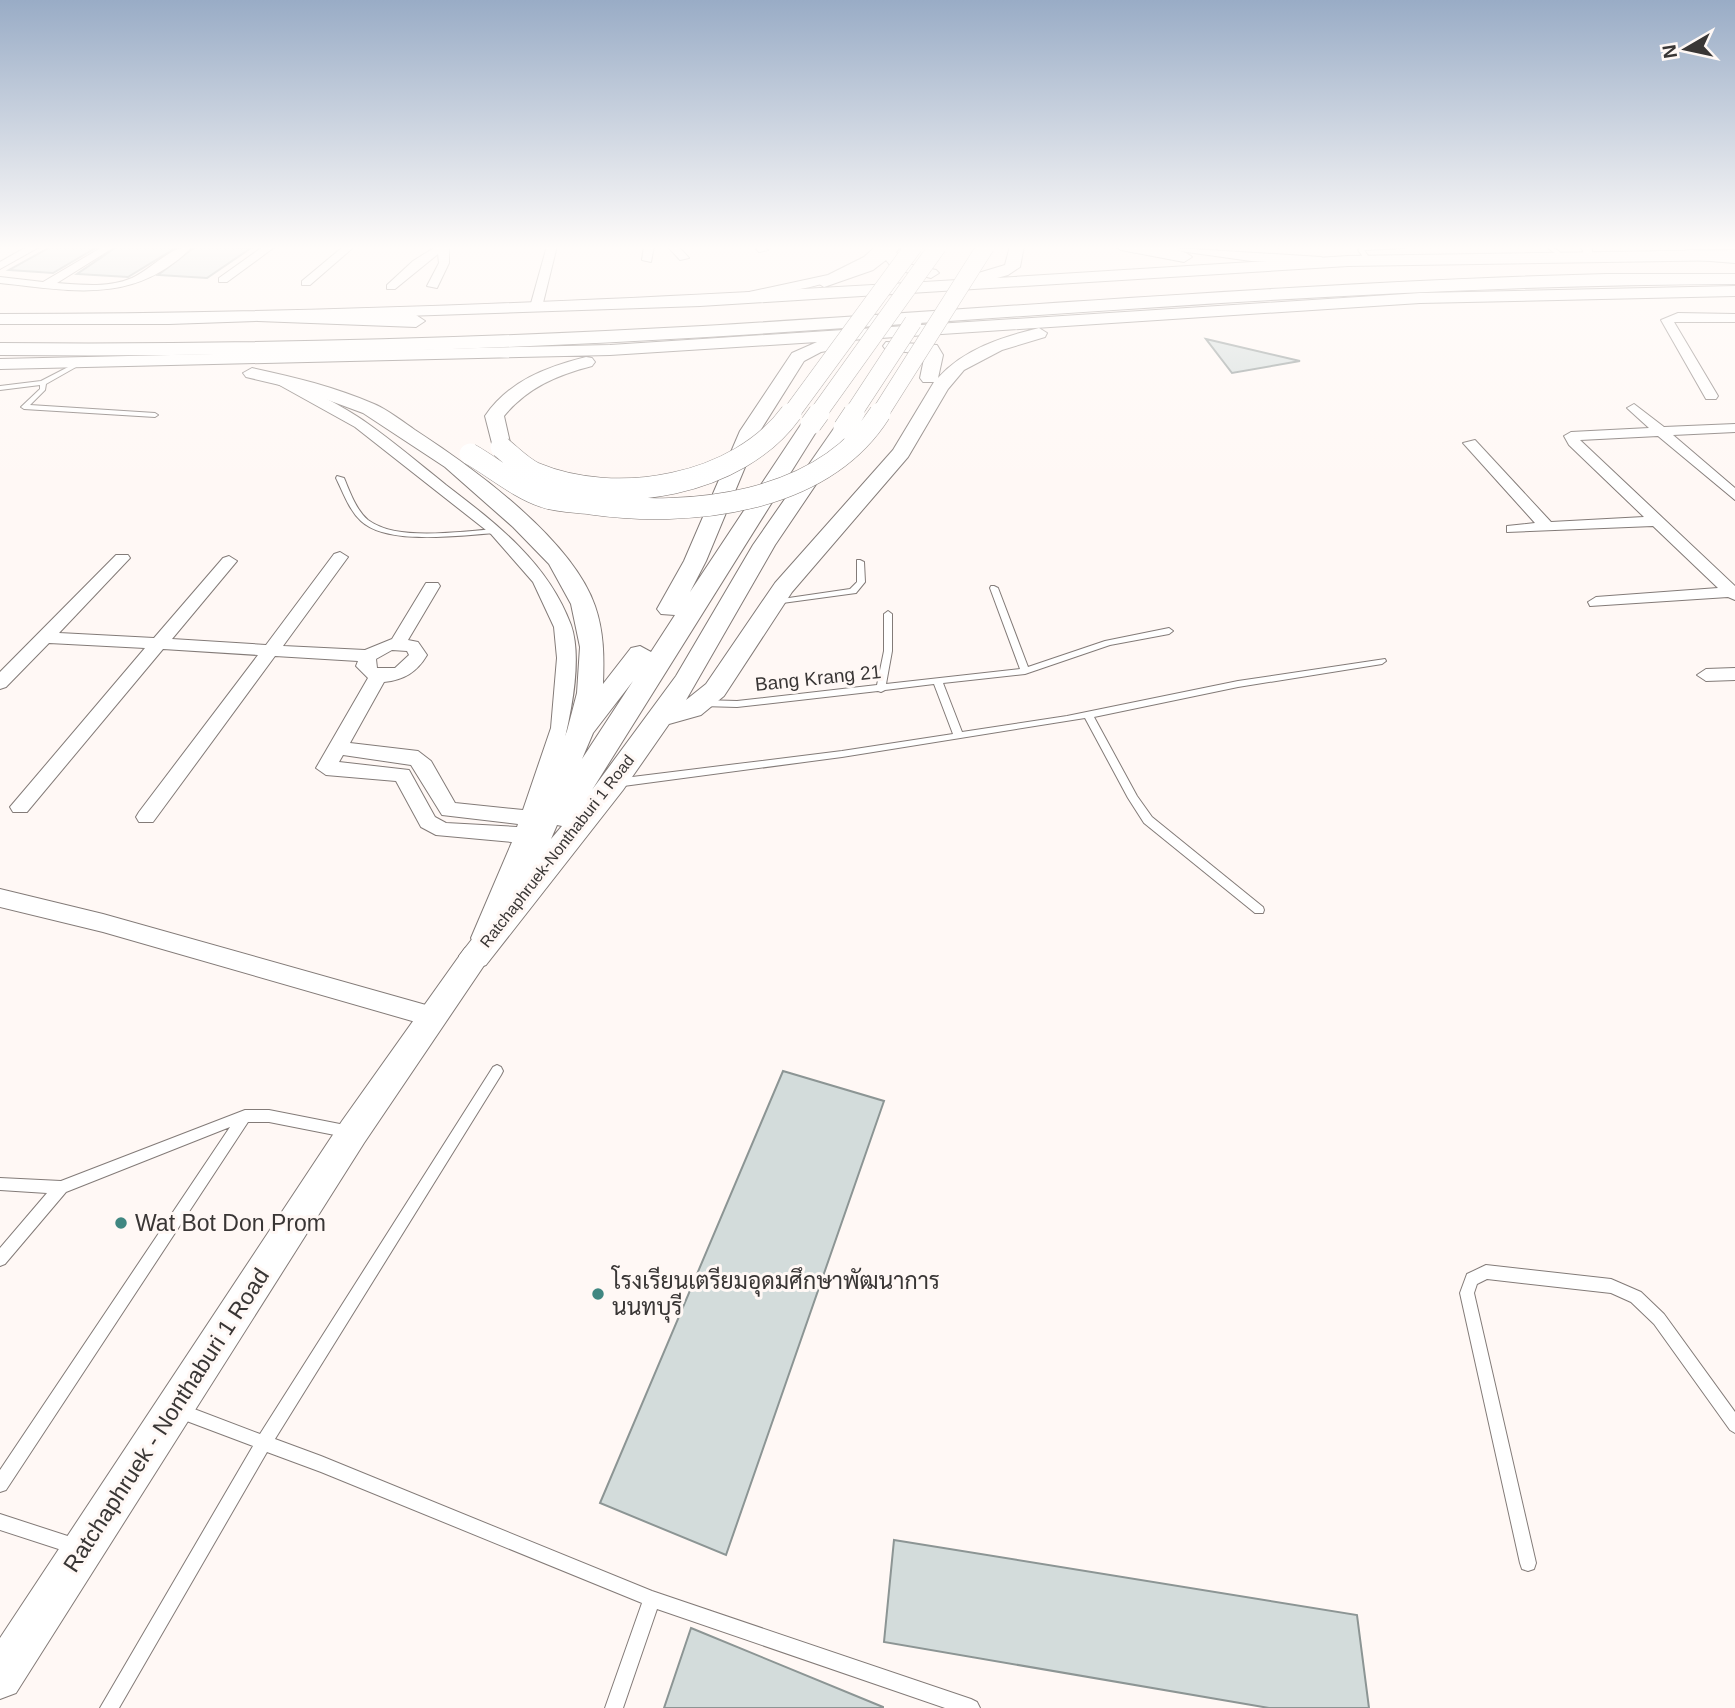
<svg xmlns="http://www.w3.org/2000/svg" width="1735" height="1708" font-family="Helvetica,Sarabun,sans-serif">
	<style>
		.building { fill: #d3dcdb; stroke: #8c9594; stroke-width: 2 }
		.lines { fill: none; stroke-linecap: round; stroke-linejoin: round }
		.service-casing { stroke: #837b78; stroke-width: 2 }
		.minor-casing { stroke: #837b78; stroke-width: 2 }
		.tertiary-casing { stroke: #837b78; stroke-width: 2 }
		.secondary-casing { stroke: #837b78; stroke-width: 2 }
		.primary-casing { stroke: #837b78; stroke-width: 2 }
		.service { fill: #fff; fill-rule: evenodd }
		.minor { fill: #fff; fill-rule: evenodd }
		.tertiary { fill: #fff; fill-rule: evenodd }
		.secondary { fill: #fff; fill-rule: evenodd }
		.primary { fill: #fff; fill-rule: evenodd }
		.secondary-bridge-far1-casing { stroke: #837b78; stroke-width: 18; stroke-linecap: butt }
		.secondary-bridge-casing { stroke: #837b78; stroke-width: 22; stroke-linecap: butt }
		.secondary-bridge-far1 { stroke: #fff; stroke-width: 17 }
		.secondary-bridge { stroke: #fff; stroke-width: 21 }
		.poi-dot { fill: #408781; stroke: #fff8f5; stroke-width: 2.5 }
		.labels { text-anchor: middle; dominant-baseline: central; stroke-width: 6; stroke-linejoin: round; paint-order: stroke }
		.far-street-label { font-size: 16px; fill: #393635; stroke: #fff8f5 }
		.street-label { font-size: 19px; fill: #393635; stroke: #fff8f5 }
		.near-poi-label { font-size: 23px; fill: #393635; stroke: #fff8f5; text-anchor: start }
		.near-street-label { font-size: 23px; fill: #393635; stroke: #fff8f5 }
	</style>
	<rect width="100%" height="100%" fill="#fff8f5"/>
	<path class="building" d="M52 246H99L53 273 9 270Z
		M118 246H179L128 277 77 274Z
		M196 246H216L251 248 207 278 158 275Z
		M1206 339 1300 361 1232 373Z
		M783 1071 884 1101 726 1555 600 1503Z
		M894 1540 1357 1615 1369 1708H1269L884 1642Z
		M691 1628 883 1707V1708H664Z"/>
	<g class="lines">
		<g class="service-casing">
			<path id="service" d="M1374 246H1407L1404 248 1365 250H1364L1371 260 1366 261 1358 250 1362 247Z
				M1545 246H1551L1564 255 1559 256Z
				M74 364 76 365V367L46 384 45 390 30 405 155 413 158 415 155 417 24 409 21 407 40 389V385L0 390V386L41 381Z
				M337 476 344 478C350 492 356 510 368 520 397 542 461 531 496 529L500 531 496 533C461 535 388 546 361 521 349 510 343 492 336 478Z
				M857 560H860L864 562 865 582 856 593 775 604 771 602 775 600 850 589 857 582Z
				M991 586H994L998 588 1028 667 1105 641 1169 628 1173 631 1169 634 1110 645 1025 674 943 683 962 732 1067 716 1238 681 1385 659 1386 661 1382 664 1238 687 1094 717 1137 796 1152 817 1263 907 1264 910 1263 913H1255L1144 823 1128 798 1085 718 842 757 616 787 611 783 616 779 842 751 953 734 934 684 885 690 881 692 878 691 737 707 702 706 697 703 702 700 737 701 877 685 884 651V614L888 611 892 614V651L886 684 1020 669 990 588Z
				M497 1065 501 1067 503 1071 501 1075 275 1439 321 1456 652 1591 971 1699 977 1702 980 1708H945L657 1609 623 1708H605L642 1603 321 1472 267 1452 119 1708H100L253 1446 176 1417 173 1412 176 1407 181 1404 260 1434 493 1067Z
				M245 1110H269L350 1126 355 1128 356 1132 355 1136 350 1138 269 1122H248L6 1490 0 1492V1470L230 1127 66 1192 5 1264 0 1266V1248L47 1193 0 1190V1178L61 1181Z
				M1486 1265 1611 1279 1641 1292 1664 1314 1735 1412V1433L1730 1430 1654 1324 1631 1302 1611 1293 1487 1279 1477 1284 1474 1293 1536 1563 1534 1569 1528 1571 1522 1569 1520 1563 1460 1293 1467 1274Z
				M0 1514 83 1541 85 1547 83 1553 77 1555 0 1530Z"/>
		</g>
		<g class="minor-casing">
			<path id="minor" d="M28 246H41L0 269V262Z
				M104 246H116L57 283C81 285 109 288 132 278 153 268 170 246 193 246 135 305 74 291 0 283V277L43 282Z
				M264 246H276L227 282H219V278Z
				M344 246H355L310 285H302V281Z
				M437 246H449V263L437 288 427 286 439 263 438 254 395 289H387V285L413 261Z
				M547 246H557L542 307 536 310 530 307Z
				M644 246H654L651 262 642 260Z
				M667 246H678L689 258 680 260Z
				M754 246H765L768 250 759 252Z
				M876 246H887C850 289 784 291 732 300L726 297 828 275 864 257Z
				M1144 246 1321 257 1326 260 1321 263 1251 261Z
				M1581 246H1591L1593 257H1585Z
				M1678 313 1735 314V322H1674L1718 396 1716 399H1706L1661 320Z
				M274 376H284C311 391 342 405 367 423 394 442 420 464 446 485 497 524 548 563 571 625 595 694 523 880 490 944L482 947 474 944 471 938 512 842 436 835 421 827 396 781 326 775 316 768 368 678 356 666 358 661 275 656 153 822H139L136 817 139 812 258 655 163 649 27 812H13L10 807 145 648 49 643 6 687 0 689V672L116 555H128L130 558 59 633 154 638 223 558 229 556 237 561 172 639 266 645 334 554 340 552 348 557 283 646 365 650 392 639 426 583H438L440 586 408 640 418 642 427 655C417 672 404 680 384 682L350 743 418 751 431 761 455 803 523 810 551 728 557 658 554 627 533 582 491 534 355 427 274 382ZM392 650 407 651 409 655 395 668H377L376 659ZM343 755 411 765 442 815 518 824 517 827 446 823 435 817 409 770 339 762Z
				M1634 404 1664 427 1735 424V432L1673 435 1735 488V500L1658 436 1580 440 1735 586V600L1728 597 1590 606 1588 602 1596 597 1718 588 1653 526 1507 532V526L1535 523 1463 443 1475 440 1551 522 1644 517 1569 445 1564 436 1571 432 1649 428 1627 408Z
				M1735 668V680L1706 681 1697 675 1706 669Z
				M0 889 103 914 433 1007 441 1010 445 1017 441 1024 433 1027 103 932 0 907Z"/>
		</g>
		<g class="tertiary-casing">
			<path id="tertiary" d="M475 944 485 948 489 956 485 964 364 1143 16 1693 0 1699V1638L342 1121 465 948Z"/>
		</g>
		<g class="secondary-casing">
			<path id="secondary" d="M885 246H901L896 252 903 263 936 270 939 273 931 278 893 269 886 260 873 270 830 285 824 287 816 282 863 264Z
				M1010 246H1024L1020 267 1008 275 997 278 1348 256 1735 250V260L1348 266 700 306 169 324H0V314C325 314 650 299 974 279L975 274 1005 265Z
				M1114 246C1133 246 1178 244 1192 257L1184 262 1121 250Z
				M1735 286V296L1420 303 835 341 841 345 838 349 821 352 804 361 760 431 706 561 690 592 804 420 811 418 821 424 592 790 676 676 753 545 837 424H851L854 428 775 545 686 700 706 684 775 583 893 450 934 382H923L920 378 925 354 886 350 883 346 886 342 937 345 943 355 938 378C964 349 1002 337 1039 328L1047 333 1045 337 1002 350 964 370 948 389 908 457 792 592 724 696 701 715 669 724 623 790 486 965 475 969 464 965 459 956 507 894 503 886 567 731 577 693 580 647 571 604 549 564 513 527 445 467 363 413 301 390 246 377 243 373 252 368C294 377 335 387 374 404 388 410 402 421 415 430 472 467 572 539 595 606 604 632 604 657 603 684L631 648 640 646 651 652 675 615 661 614 657 609 684 561 740 431 792 353 817 342 610 355 0 369V359L610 345 1420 293ZM633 681 582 759 593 733ZM557 825 562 826 551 839Z
				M586 357 592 358 595 362 592 366C557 375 527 388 504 416L511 447 501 453 494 451 485 416C509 381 546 367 586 357Z"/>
		</g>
		<g class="primary-casing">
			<path id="primary" d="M1691 250 1735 253V263L1685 259 1683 255 1685 251Z
				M1606 274H1735V284C1391 285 1050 316 707 337 471 351 236 357 0 355V343C235 345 469 339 703 326 1004 308 1305 282 1606 274Z
				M265 311 416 315 425 321 416 327 258 321 256 317Z"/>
		</g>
		<use href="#service" class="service"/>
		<use href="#minor" class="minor"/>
		<use href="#tertiary" class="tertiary"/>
		<use href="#secondary" class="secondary"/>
		<use href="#primary" class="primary"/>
		<g class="secondary-bridge-far1-casing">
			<path id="secondary-bridge-far1" d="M790 415 914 246
				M817 415 938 246
				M852 415 913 322
				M879 415 986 246"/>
		</g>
		<g class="secondary-bridge-casing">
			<path id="secondary-bridge" d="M811 424 819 413
				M844 428 854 413
				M501 447C512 456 522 467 535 473 616 507 738 486 791 413
				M470 454C493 467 519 489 544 497 558 502 576 502 591 504 689 518 822 504 880 413"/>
		</g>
		<use href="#secondary-bridge-far1" class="secondary-bridge-far1"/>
		<use href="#secondary-bridge" class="secondary-bridge"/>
	</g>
	<linearGradient id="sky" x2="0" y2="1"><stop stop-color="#99acc6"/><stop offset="0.51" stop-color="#fffcfa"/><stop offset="1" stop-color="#fffcfa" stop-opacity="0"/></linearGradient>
	<rect width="1735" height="485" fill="url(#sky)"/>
	<g class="poi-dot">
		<circle cx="121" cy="1223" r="7"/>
		<circle cx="598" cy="1294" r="7"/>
	</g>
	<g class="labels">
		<g class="far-street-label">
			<text transform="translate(557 851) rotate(-52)">Ratchaphruek-Nonthaburi 1 Road</text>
		</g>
		<g class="street-label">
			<text transform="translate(818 678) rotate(-6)">Bang Krang 21</text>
		</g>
		<g class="near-poi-label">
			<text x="135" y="1223">Wat Bot Don Prom</text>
			<text x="612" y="1281">โรงเรียนเตรียมอุดมศึกษาพัฒนาการ<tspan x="612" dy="26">นนทบุรี</tspan></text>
		</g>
		<g class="near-street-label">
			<text transform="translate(166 1420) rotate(-57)">Ratchaphruek - Nonthaburi 1 Road</text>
		</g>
	</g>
	<g transform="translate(1686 49) rotate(261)" stroke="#fff8f5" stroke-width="5" paint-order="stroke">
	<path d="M0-5L12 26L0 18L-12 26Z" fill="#393635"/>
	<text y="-10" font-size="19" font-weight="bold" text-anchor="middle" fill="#393635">N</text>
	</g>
</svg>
